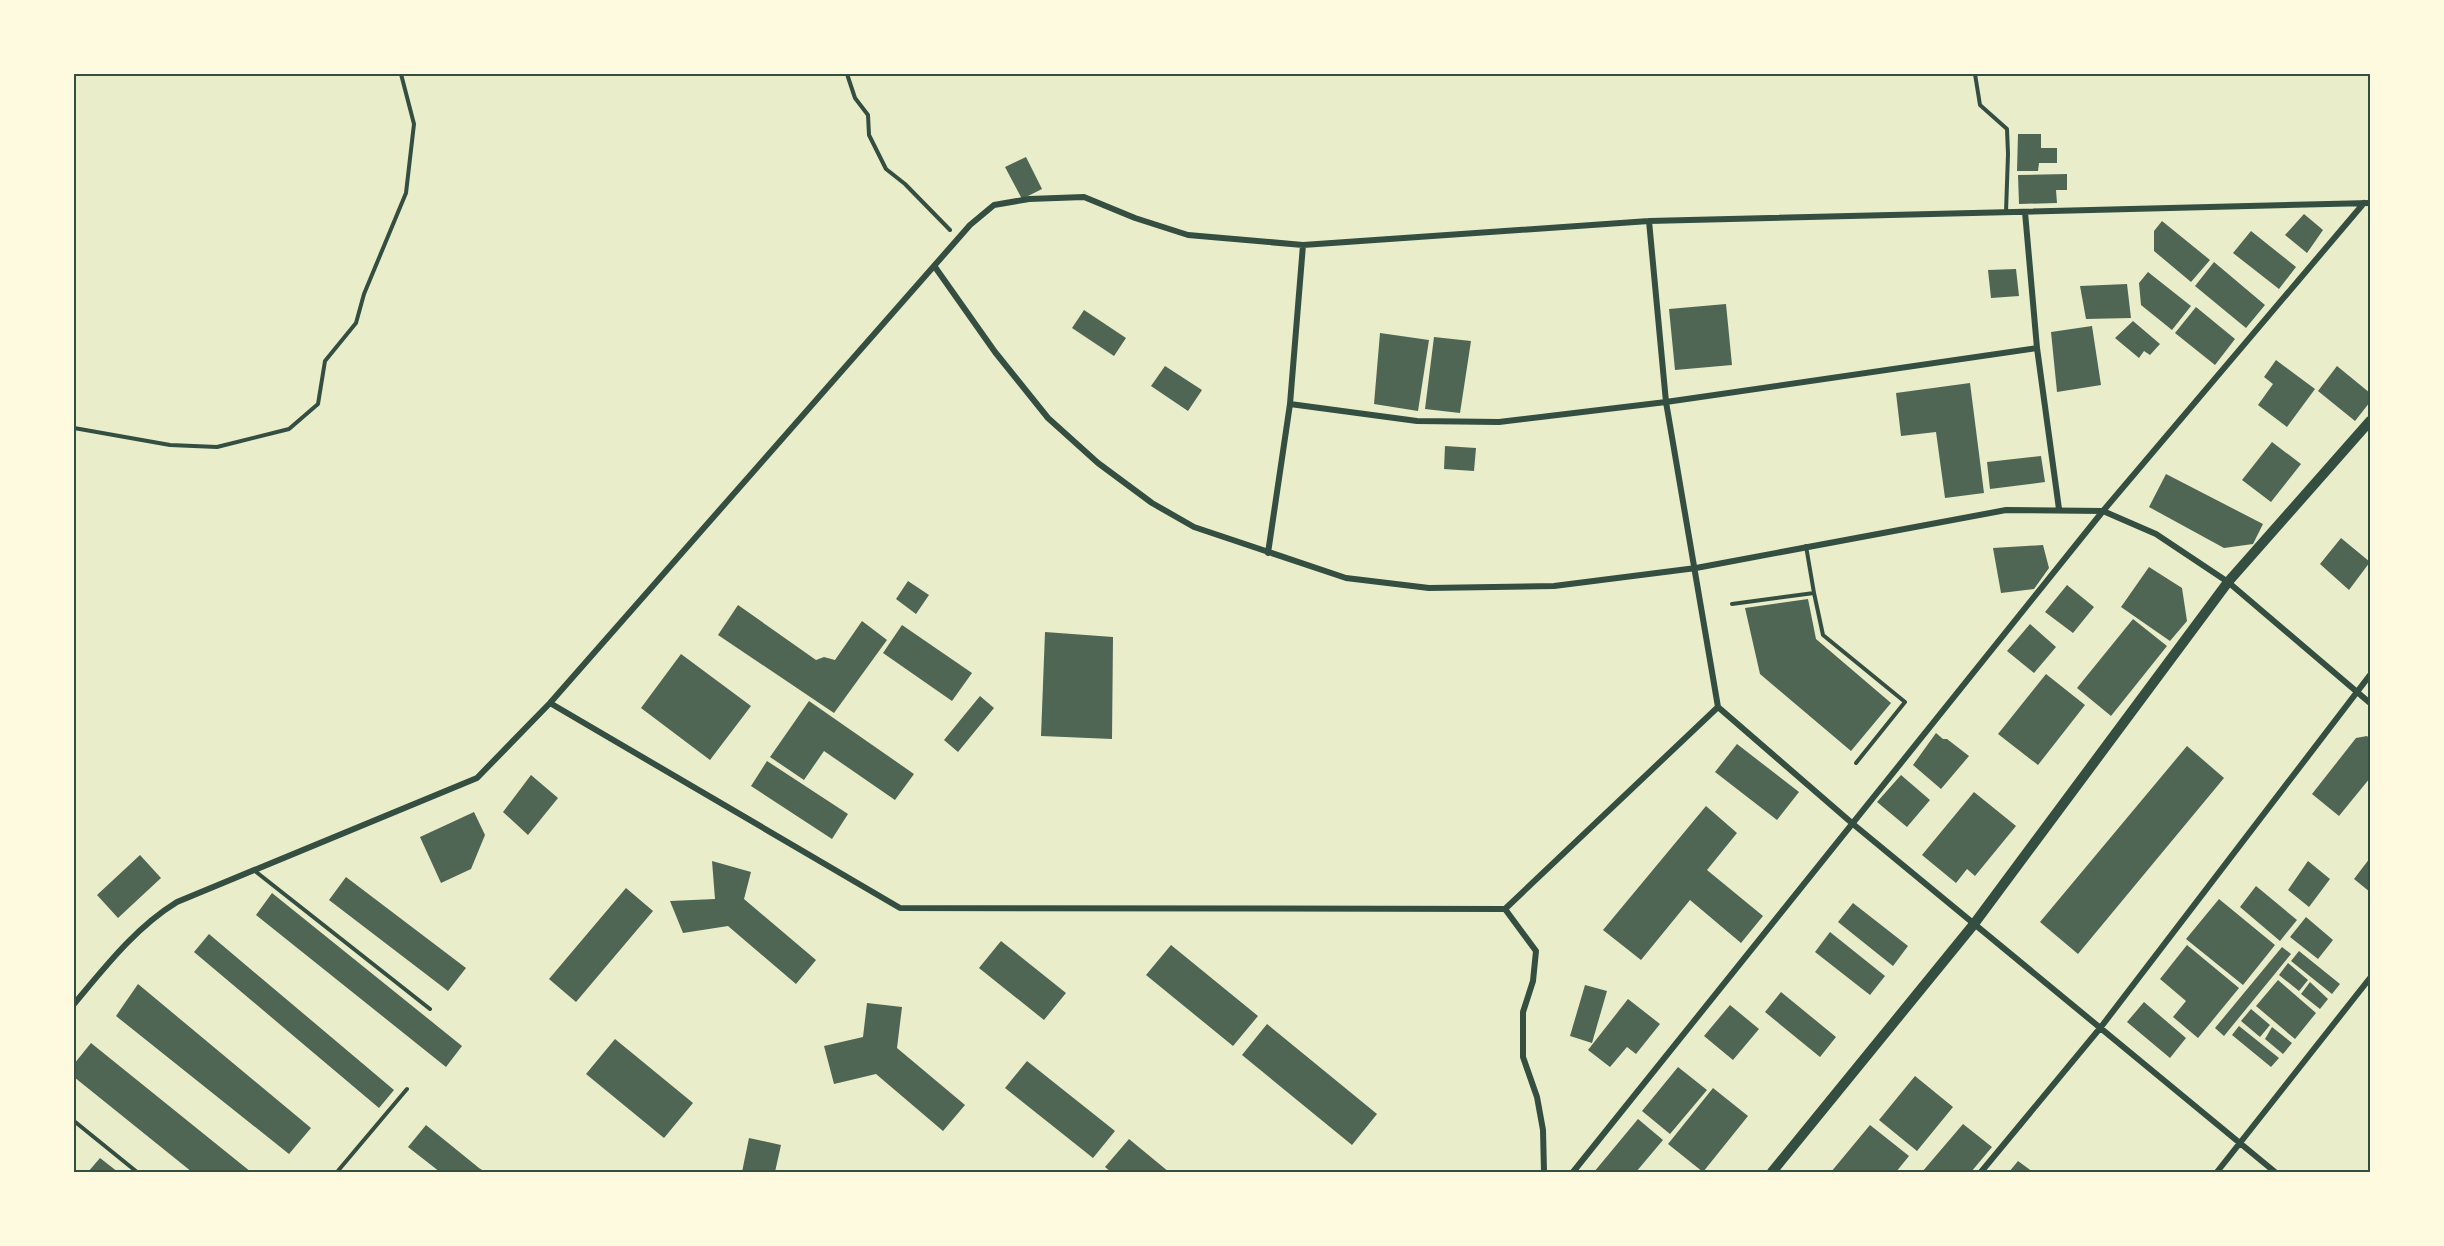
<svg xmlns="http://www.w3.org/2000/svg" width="2444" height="1246" font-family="Helvetica,sans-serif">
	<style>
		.building { fill: #4f6655 }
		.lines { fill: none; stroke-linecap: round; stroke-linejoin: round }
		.path { stroke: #344e41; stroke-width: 4 }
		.service { stroke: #344e41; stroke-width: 4 }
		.minor { stroke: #344e41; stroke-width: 6 }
		.tertiary { stroke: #344e41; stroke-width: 10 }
		.neatline { fill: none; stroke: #344e41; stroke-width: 2 }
	</style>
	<rect width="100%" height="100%" fill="#e9edc9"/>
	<path class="building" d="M2018 134H2041V148H2057V163H2039L2038 171H2017Z
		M1026 157 1042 189 1022 199 1005 167Z
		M2067 174V190H2056L2057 203 2019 204 2018 175Z
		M2304 214 2323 230 2307 253 2285 235Z
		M2162 221 2210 260 2191 282 2154 251V231Z
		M2251 231 2296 267 2279 289 2233 253Z
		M2214 262 2265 305 2246 328 2195 286Z
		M2016 269 2019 296 1991 298 1988 270Z
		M2148 272 2191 306 2172 330 2141 305 2139 283Z
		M2127 284 2131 318 2086 319 2080 286Z
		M1726 304 1732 365 1675 370 1669 309Z
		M2196 307 2235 339 2215 365 2175 333Z
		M1084 310 1126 338 1114 356 1072 328Z
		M2133 321 2160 344 2150 355 2144 351 2139 358 2115 338Z
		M2092 326 2101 385 2057 392 2051 332Z
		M1380 333 1429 340 1418 411 1374 404Z
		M1434 337 1471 341 1460 413 1425 409Z
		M2276 360 2315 389 2287 427 2258 405 2273 384 2264 377Z
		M1165 366 1202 390 1188 411 1151 386Z
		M2337 366 2370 393V402L2355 421 2318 391Z
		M1970 383 1984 493 1945 498 1936 432 1901 436 1896 393Z
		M2272 442 2301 464 2271 502 2242 480Z
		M1445 446 1476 448 1474 471 1444 469Z
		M2041 456 2045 482 1990 489 1987 462Z
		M2166 474 2263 524 2253 544 2224 548 2149 507Z
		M2341 538 2370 562 2349 590 2320 564Z
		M2043 545 2049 568 2034 589 2001 593 1993 548Z
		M2149 567 2182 588 2187 621 2170 641 2121 607Z
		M908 581 929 595 916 614 896 599Z
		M2067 585 2094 607 2073 633 2045 612Z
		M1808 599 1816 639 1891 703 1851 751 1760 674 1745 608Z
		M738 605 816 660 824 657 835 660 862 621 887 640 834 713 718 635Z
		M2133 619 2167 646 2111 716 2077 688Z
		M2030 624 2056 647 2034 673 2007 651Z
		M902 625 972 673 952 701 883 653Z
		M1045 632 1113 637 1112 739 1041 736Z
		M681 654 751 706 710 760 641 708Z
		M2046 674 2085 705 2038 765 1998 734Z
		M980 696 994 708 958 752 944 740Z
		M809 701 914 774 895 800 824 751 804 780 770 757Z
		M1936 733 1943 739H1947L1969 756 1941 789 1913 765Z
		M2367 736 2370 739V778L2339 816 2312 794 2356 738Z
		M1737 744 1799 792 1777 820 1715 772Z
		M2187 746 2224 778 2078 954 2040 922Z
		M767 761 848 814 832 839 751 786Z
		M531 775 558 798 528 835 503 812Z
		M1901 775 1930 800 1907 827 1877 802Z
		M1974 792 2016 826 1975 876 1967 869 1956 883 1922 855Z
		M1706 806 1737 833 1707 870 1763 916 1741 943 1690 900 1641 960 1603 930Z
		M474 812 485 835 471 869 441 883 420 837Z
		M140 855 161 878 118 918 97 895Z
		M2370 858V892L2354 879Z
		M712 861 751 872 744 899 816 960 796 984 728 926 683 933 670 901 715 899Z
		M2308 861 2330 879 2309 907 2288 890Z
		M346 877 466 968 448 991 329 900Z
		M2256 886 2297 920 2280 941 2240 907Z
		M626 888 653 911 576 1002 549 979Z
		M272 893 462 1046 446 1067 256 915Z
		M2219 899 2275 945 2243 985 2186 939Z
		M1853 903 1908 946 1893 966 1838 922Z
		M2306 917 2333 940 2318 959 2290 937Z
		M1830 932 1885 976 1870 995 1815 952Z
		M209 934 394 1090 379 1108 194 952Z
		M1001 941 1066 993 1044 1020 979 968Z
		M1171 945 1258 1016 1233 1046 1146 975Z
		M2187 945 2239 988 2198 1038 2173 1017 2186 1001 2160 979Z
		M2282 947 2291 954 2224 1036 2215 1028Z
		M2299 951 2340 984 2332 994 2291 961Z
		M2288 963 2308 980 2299 991 2279 975Z
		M2278 980 2316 1013 2295 1039 2256 1006Z
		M2310 982 2328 999 2320 1009 2301 994Z
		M138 984 311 1128 289 1154 116 1016Z
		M1585 985 1607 991 1592 1043 1570 1036Z
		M1781 992 1836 1037 1820 1057 1765 1012Z
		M1628 999 1660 1024 1636 1054 1627 1047 1610 1067 1588 1050Z
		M2144 1002 2186 1038 2170 1058 2127 1022Z
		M867 1003 902 1007 897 1048 965 1105 943 1131 876 1074 834 1084 824 1046 863 1037Z
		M1730 1005 1759 1029 1733 1060 1704 1036Z
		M2251 1009 2270 1025 2260 1037 2241 1021Z
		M1267 1024 1377 1114 1352 1145 1242 1055Z
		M2239 1026 2279 1058 2271 1067 2232 1035Z
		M2272 1027 2292 1043 2283 1054 2265 1039Z
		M615 1039 693 1103 664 1138 586 1074Z
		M91 1043 251 1172H192L74 1077V1064Z
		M1027 1061 1115 1131 1093 1158 1005 1088Z
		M1678 1067 1707 1090 1670 1134 1642 1111Z
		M1915 1076 1953 1107 1917 1151 1879 1120Z
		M1713 1088 1748 1116 1703 1172 1668 1144Z
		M1638 1119 1663 1140 1636 1172H1594Z
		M1963 1124 1992 1147 1971 1172H1922Z
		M426 1125 479 1168 485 1172H440L408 1147Z
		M1870 1125 1909 1156 1896 1172H1831Z
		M749 1138 781 1145 775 1172H742Z
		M1129 1139 1169 1172H1111L1105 1167Z
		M100 1158 118 1172H88Z
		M2018 1161 2033 1172H2009Z"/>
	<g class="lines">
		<path class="path" d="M847 74 855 98 868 115 869 135 886 169 905 184 950 230
			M74 428 170 445 217 447 289 429 318 404 325 361 356 323 364 294 406 193 414 124 401 74"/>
		<path class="service" d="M1975 74 1980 105 2007 129 2008 154 2006 212
			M1806 546 1814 593
			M1732 604 1814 593 1823 635 1905 702 1856 763
			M255 871 430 1009
			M74 1121 137 1172
			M337 1172 407 1089"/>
		<path class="minor" d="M2025 212 2037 348 2059 509
			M1649 221 1666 402 1718 707 1853 824 2275 1172
			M935 267 995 352 1048 418 1098 463 1152 503 1194 527 1346 578 1429 588 1554 586 1696 568 2006 510 2103 511 2156 534 2228 582 2370 703
			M1290 404 1417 421 1499 422 1666 402 2037 348
			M1268 553 1290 404 1303 245
			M550 703 900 908 1505 909
			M74 1004C105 967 136 927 177 902L477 778 550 703 970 225 994 205 1029 199 1084 197 1135 218 1188 235 1303 245 1649 221 2370 203
			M1544 1172 1543 1130 1537 1097 1523 1057V1012L1533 981 1536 951 1505 909 1718 707
			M1573 1172 2103 511 2364 203
			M1981 1172 2101 1027 2370 675
			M2217 1172 2370 978"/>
		<path class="tertiary" d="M1772 1172 1974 924 2228 582 2370 421"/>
	</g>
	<rect width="2444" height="1246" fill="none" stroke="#fefae0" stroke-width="150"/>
	<rect x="75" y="75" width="2294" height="1096" class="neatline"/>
</svg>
